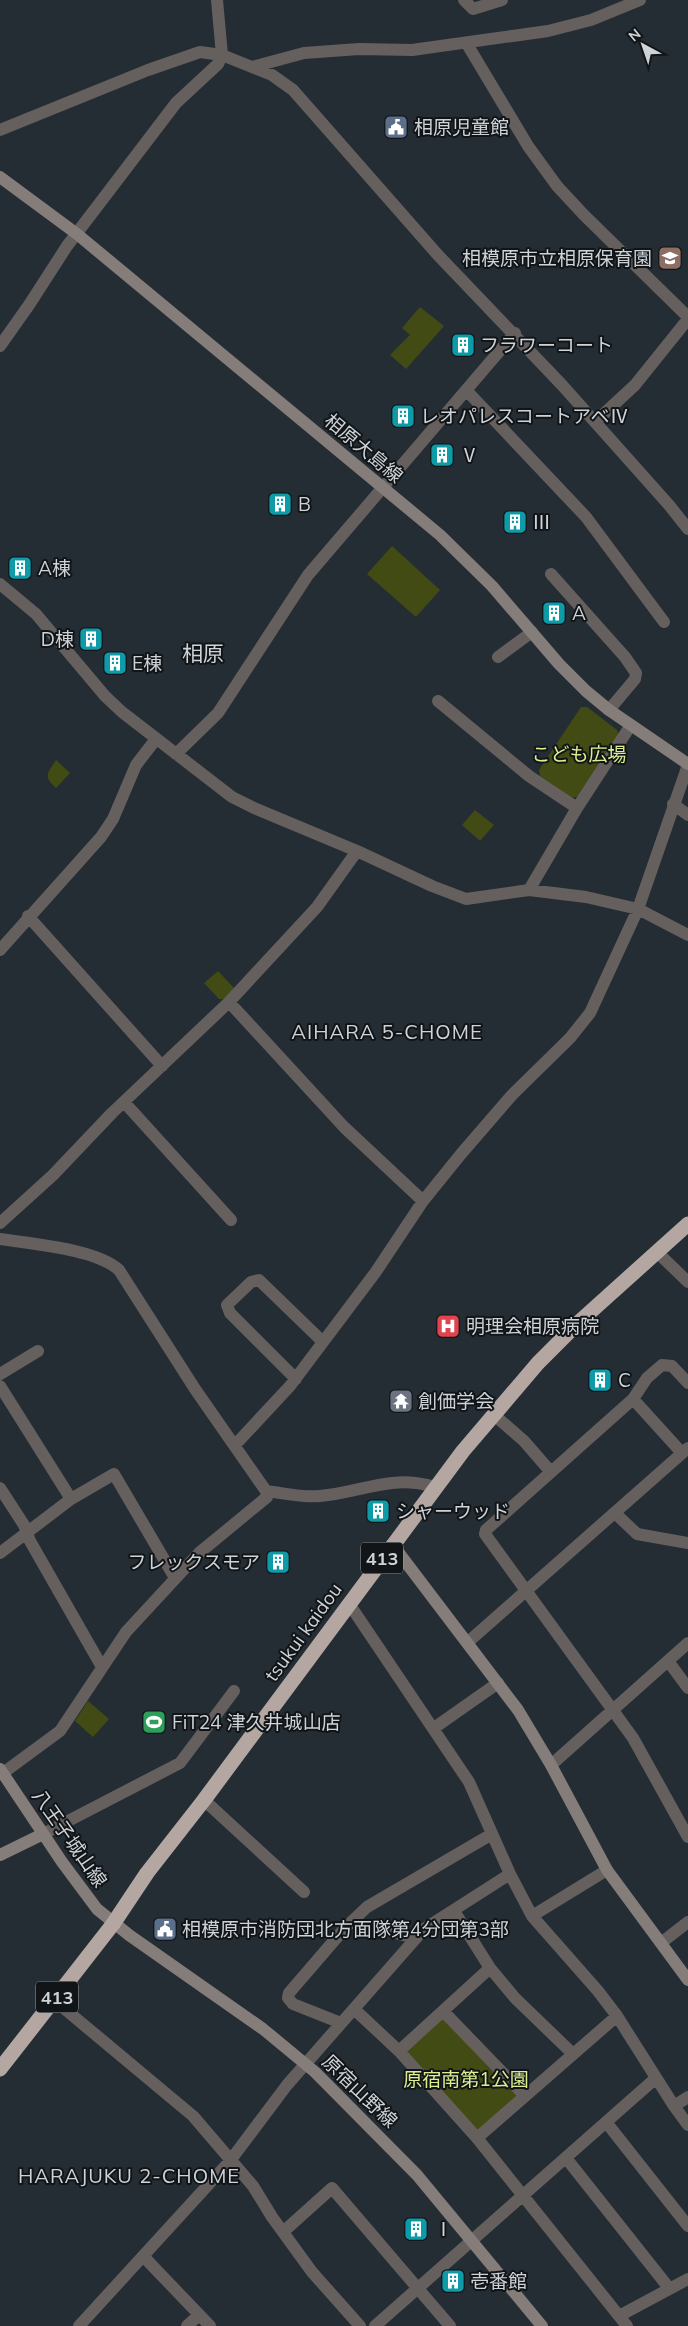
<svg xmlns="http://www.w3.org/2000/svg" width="688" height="2326" font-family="Mulish,'Noto Sans JP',sans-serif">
	<rect width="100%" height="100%" fill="#252d34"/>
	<path fill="#424b14" d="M420,307L444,326L406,369L390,355L410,335L402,328Z
		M392,546L440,590L416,617L367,574Z
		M581,707H587L617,730L619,737L579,796L572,798L540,776L539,770Z
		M56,760L70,773L56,788C43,775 47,775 56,760Z
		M475,810L494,825L480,841L462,825Z
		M218,971L235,989L225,999H219L204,983Z
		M88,1701L109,1719L93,1737L75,1721Z
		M443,2011L525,2096L477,2138L399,2051Z"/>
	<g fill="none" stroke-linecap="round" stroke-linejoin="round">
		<path stroke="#65605e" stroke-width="12" d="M464,0L473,9L502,0
			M467,44L528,146L557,186L584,215L688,317
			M252,67L304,53L359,49L412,50L548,31L591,20L640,0
			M0,130L148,70L200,52L222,55L272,75L293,90L437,254L562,385L669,505L688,529
			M0,346L29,305L67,246L176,103L218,64L222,55L217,0
			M466,390L586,517L664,622
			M595,422L635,385L688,319
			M551,574L625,657L636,673L635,679L609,710
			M0,584L36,614L105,696L122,712L232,797L254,808L357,851L432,886L466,899L529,890L586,897L638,909L688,935
			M498,657L532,632
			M438,701L529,776L577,808
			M176,754L218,713L308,575L515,333
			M673,804L688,815
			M529,890L577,808L631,725
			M28,916L162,1066
			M0,950L101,837L113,819L136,765L156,739
			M229,1002L344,1127L423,1201
			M124,1102L231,1220
			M0,1223L53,1175L112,1113L229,1002L317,907L357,851
			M0,1239C32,1244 96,1249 119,1270L195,1389L266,1491L267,1497L199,1553L126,1632L60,1731L3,1773
			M657,1252L688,1282
			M0,1374L38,1351
			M296,1379L230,1313L227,1305L251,1282L259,1280L323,1342
			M0,1386L71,1499
			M633,1399L647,1378L662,1365L672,1366L688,1383
			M493,1414L524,1441L550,1471
			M235,1445L290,1386L375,1273L423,1201L461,1154L512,1095L570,1038L590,1013L638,909L688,765
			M682,1453L633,1399L486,1530L485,1534L633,1738L688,1837
			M0,1488L24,1525L30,1541L102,1667
			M266,1491C284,1493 303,1498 320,1496C364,1492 389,1474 435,1487
			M615,1513L637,1534L688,1543
			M0,1553L71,1499L114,1474L175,1578
			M347,1605L354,1611L469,1782L510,1874L532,1916L598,1991L617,2016L674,2106L688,2125
			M468,1642L688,1448
			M668,1661L688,1688
			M434,1728L498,1683
			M551,1765L688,1643
			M204,1800L304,1892
			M43,1834L180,1763L234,1691
			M454,1911L490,1968L515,1998L573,2054
			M532,1916L607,1870
			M352,1922L415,1938
			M661,1943L688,1922
			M54,2000L193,2116L253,2186L272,2217L312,2272L360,2326
			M354,2009L399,2051L477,2138L627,2326
			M443,2011L525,2096
			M341,2023L293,2004L288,1998L289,1993L345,1928L367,1907L492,1834
			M399,2051L490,1968
			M674,2106L688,2097
			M606,2122L688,2226
			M477,2138L617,2016
			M566,2158L669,2288
			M283,2232L332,2188L450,2326
			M143,2256L210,2326
			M619,2316L688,2279
			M79,2326L230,2161L287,2085L424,1929L510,1874
			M187,2326L199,2315
			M375,2326L656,2078"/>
		<path stroke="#857d79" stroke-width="12" d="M0,177L77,234L440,535L492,586L559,664L586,691L609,710L688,764
			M392,1544L518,1710L551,1765L607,1870L688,1980
			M0,1769L62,1862L97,1909L129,1935L263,2029L315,2072L417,2175L542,2326
			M0,1855L43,1834"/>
		<path stroke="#b4a7a1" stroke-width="15" d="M0,2069L113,1924L147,1873L204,1800L463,1451L538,1363L578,1323L688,1224"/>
	</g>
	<defs>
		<g id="civic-square" transform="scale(1.25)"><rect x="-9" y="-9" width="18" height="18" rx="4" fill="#5c6f8a" stroke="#111518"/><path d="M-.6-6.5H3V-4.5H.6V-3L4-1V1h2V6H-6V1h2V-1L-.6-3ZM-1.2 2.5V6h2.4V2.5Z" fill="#fff"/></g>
		<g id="school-square" transform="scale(1.25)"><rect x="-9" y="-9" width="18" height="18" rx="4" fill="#8d6e63" stroke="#111518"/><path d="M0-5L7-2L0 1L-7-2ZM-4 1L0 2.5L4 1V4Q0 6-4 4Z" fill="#fff"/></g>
		<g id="building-square" transform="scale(1.25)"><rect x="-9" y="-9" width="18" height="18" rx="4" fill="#0f9aa8" stroke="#111518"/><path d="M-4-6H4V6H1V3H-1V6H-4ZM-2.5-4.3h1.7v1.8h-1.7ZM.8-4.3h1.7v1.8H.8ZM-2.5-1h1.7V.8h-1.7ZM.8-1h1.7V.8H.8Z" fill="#fff"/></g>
		<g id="hospital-square" transform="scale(1.25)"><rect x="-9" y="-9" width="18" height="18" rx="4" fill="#e0444e" stroke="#111518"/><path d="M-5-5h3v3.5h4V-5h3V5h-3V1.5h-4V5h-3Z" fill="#fff"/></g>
		<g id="temple-square" transform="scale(1.25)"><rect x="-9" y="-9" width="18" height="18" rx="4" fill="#6b7280" stroke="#111518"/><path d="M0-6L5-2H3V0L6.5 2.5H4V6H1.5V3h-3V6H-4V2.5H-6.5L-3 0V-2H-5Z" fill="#fff"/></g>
		<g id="stadium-square" transform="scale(1.25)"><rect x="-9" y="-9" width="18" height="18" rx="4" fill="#2e9e5b" stroke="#111518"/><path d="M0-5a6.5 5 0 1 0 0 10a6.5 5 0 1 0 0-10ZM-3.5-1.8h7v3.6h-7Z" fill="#fff"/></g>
	</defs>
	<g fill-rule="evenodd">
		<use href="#civic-square" x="396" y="127"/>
		<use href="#school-square" x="670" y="258"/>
		<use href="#building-square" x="463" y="345"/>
		<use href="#building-square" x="403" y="416"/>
		<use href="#building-square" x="442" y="455"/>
		<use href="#building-square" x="280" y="504"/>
		<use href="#building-square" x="515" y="522"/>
		<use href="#building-square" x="20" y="568"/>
		<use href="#building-square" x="554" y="613"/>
		<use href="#building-square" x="91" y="639"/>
		<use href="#building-square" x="115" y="663"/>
		<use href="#hospital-square" x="448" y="1326"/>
		<use href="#building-square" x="600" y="1380"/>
		<use href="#temple-square" x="401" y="1401"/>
		<use href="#building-square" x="378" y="1511"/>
		<use href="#building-square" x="278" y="1562"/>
		<use href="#stadium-square" x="154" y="1722"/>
		<use href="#civic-square" x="165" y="1929"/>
		<use href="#building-square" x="416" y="2229"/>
		<use href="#building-square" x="453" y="2281"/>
	</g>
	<g text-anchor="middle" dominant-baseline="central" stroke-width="4" stroke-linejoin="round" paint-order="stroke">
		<g fill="#111518" stroke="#959a9e" stroke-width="1">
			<rect x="361" y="1542.5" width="42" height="31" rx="4"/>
			<rect x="36" y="1981.5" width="42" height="31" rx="4"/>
		</g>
		<g font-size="18" font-weight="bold" fill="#ced3d8">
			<text x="382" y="1558">413</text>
			<text x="57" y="1997">413</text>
		</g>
		<g font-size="19" fill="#ced3d8" stroke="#111518" text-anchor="start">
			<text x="414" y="127">相原児童館</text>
			<text x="652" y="258" text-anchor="end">相模原市立相原保育園</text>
			<text x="480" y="345">フラワーコート</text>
			<text x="420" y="416">レオパレスコートアベⅣ</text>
			<text x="460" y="455">Ⅴ</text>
			<text x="298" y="504">B</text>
			<text x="532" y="522">Ⅲ</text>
			<text x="38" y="568">A棟</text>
			<text x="572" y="613">A</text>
			<text x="74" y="639" text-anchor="end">D棟</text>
			<text x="132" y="663">E棟</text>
			<text x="466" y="1326">明理会相原病院</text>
			<text x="618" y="1380">C</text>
			<text x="418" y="1401">創価学会</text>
			<text x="396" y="1511">シャーウッド</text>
			<text x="260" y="1562" text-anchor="end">フレックスモア</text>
			<text x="172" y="1722">FiT24 津久井城山店</text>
			<text x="182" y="1929">相模原市消防団北方面隊第4分団第3部</text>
			<text x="434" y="2229">Ⅰ</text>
			<text x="470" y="2281">壱番館</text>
		</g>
		<g font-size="19" fill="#ced3d8" stroke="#111518">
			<text transform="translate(364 448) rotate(40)">相原大島線</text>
			<text transform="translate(303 1632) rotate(-54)">tsukui kaidou</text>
			<text transform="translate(70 1838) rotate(55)">八王子城山線</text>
			<text transform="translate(360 2091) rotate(44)">原宿山野線</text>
		</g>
		<g font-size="19" fill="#dcef90" stroke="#111518">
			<text x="579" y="754">こども広場</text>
			<text x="466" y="2079">原宿南第1公園</text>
		</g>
		<g font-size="20" letter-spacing="1" fill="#ced3d8" stroke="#111518">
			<text x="387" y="1031">AIHARA 5-CHOME</text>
			<text x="129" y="2175">HARAJUKU 2-CHOME</text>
		</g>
		<g font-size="21" fill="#ced3d8" stroke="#111518">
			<text x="203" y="653">相原</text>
		</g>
	</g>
	<g transform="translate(643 45) rotate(320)" stroke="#111518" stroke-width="4" paint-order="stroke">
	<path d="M0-4L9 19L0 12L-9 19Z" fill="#ced3d8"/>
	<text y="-8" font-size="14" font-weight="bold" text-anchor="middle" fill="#ced3d8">N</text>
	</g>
</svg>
